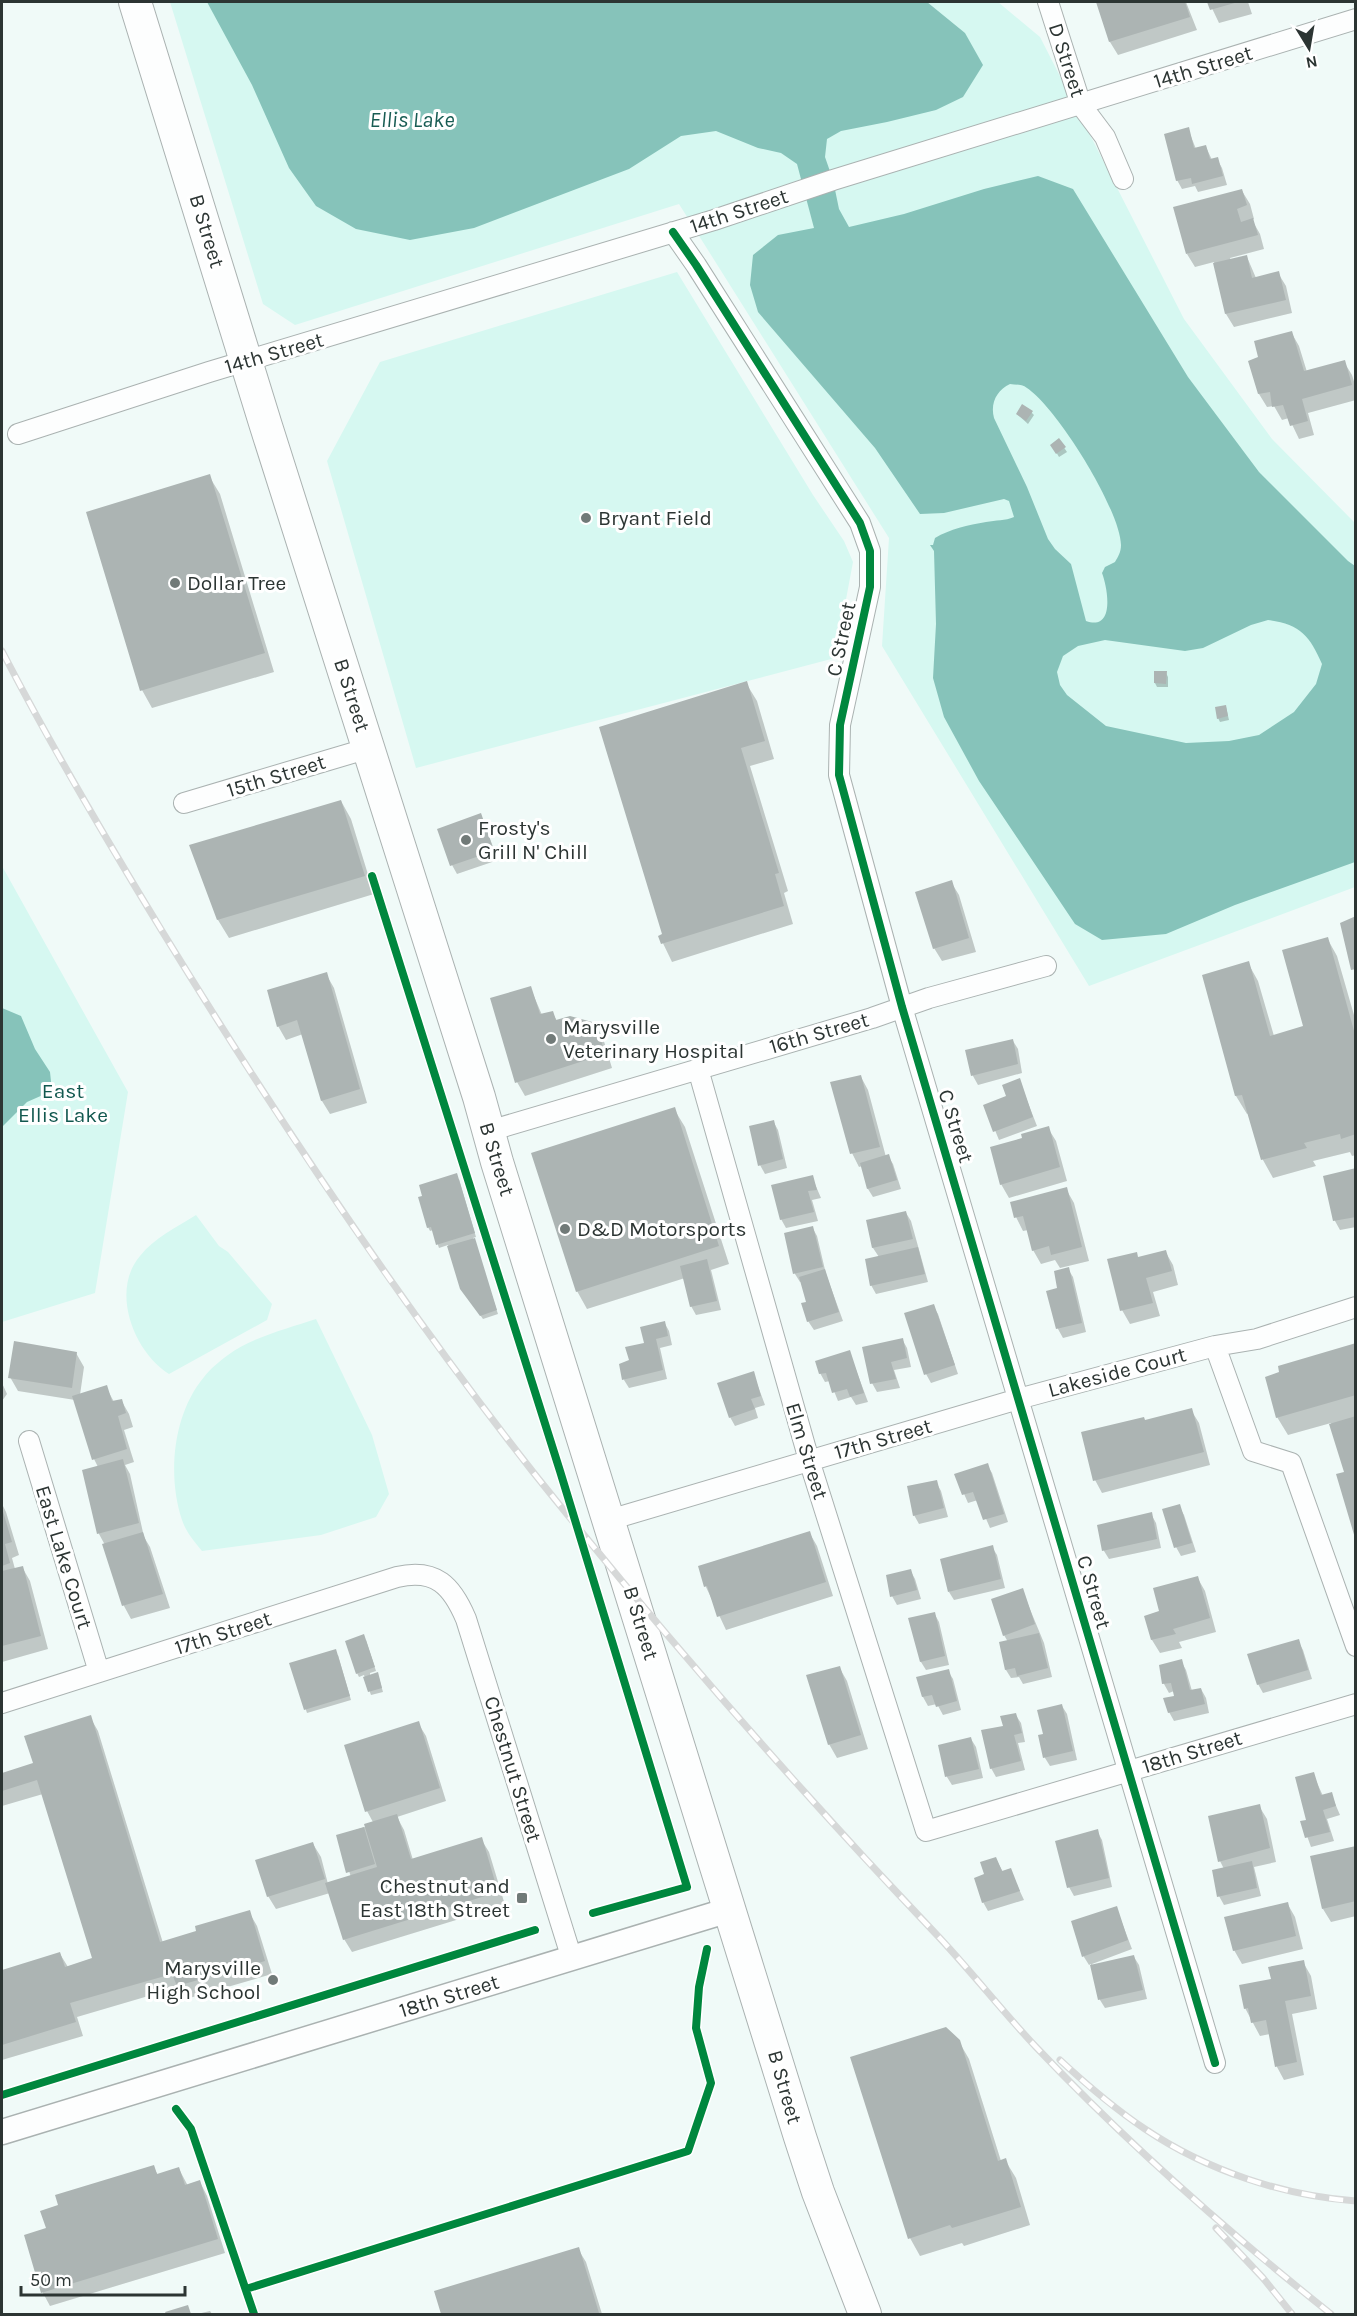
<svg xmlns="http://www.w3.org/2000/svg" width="1357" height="2316" font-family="Karla,sans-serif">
	<rect width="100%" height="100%" fill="#f0faf8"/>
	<path fill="#d6f8f1" d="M170,2H998L1040,37L1184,319L1272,439L1355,523V887L1089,986L882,646L889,538L679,204L295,325L263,304Z
		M677,272L813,495L844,541L853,562L835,658L416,768L327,461L380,362Z
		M2,866L128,1092L95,1293L2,1322Z
		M196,1215L219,1246L228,1252L272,1304L267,1320L169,1374C134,1352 110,1291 140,1256C154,1238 177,1227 196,1215Z
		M316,1319L372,1435L389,1494L376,1517L321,1535L202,1551C194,1541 186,1532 182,1520C167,1475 173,1414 204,1377C210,1369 220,1361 228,1355C250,1338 289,1328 316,1319Z"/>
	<path fill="#86c3ba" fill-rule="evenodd" d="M207,2H927L965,33L983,65L963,97L936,110L887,122L841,131L827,139L825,157L833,180L839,209L849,227L904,214L984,189L1038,176L1073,189L1188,377L1259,472L1348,561L1355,566V862L1235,905L1166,934L1102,940L1075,924L979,781L944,717L933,678L936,624L934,551L930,545H933L935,538C950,529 968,525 986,522C996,520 1005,521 1014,517L1009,501L1004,499L944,513L920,514L875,448L758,312L750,285L753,255L778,235L814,228L797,164L781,153L758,148L716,131L681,136L629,169L474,228L410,240L356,229L316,206L289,168L252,85ZM1010,384C1016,385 1022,384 1027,388C1057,408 1120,509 1121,545C1121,552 1118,557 1115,562L1105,567L1102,573C1108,589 1115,631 1086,621L1071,564L1055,549L1048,539L1027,487L994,418C990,403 997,390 1010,384ZM1268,620C1300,624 1310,636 1322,664L1316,684L1294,712L1259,735L1229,741L1186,743L1106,726L1067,695L1060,685L1057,672L1063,656L1078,646L1105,640L1185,651L1203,648L1251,625Z
		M2,1008L21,1016L35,1049L50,1072L52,1091L27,1102L2,1127Z"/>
	<path fill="#0003" d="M1097,2H1186L1197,30L1118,55L1110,42Z
		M1209,2H1248L1252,14L1219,23Z
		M1188,129L1196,149L1206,147L1212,160L1217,159L1222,168L1227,185L1198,192L1195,186L1182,189L1177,180Z
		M1242,191L1250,204L1254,219L1252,220L1260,234L1264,249L1230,258L1231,261L1247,257L1256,278L1278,273L1286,286L1292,313L1234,327L1226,314L1214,262L1195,267L1187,254Z
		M1291,332L1299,346L1307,372L1344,362L1352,375L1356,388V400L1308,413L1314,435L1299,439L1289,418L1282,420L1274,406L1267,407L1259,394L1260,358Z
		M1031,412L1034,415L1028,424L1017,414Z
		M1059,440L1067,452L1059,457L1052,445Z
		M209,476L220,494L274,672L152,708L142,690Z
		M1166,673L1168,677V687H1157L1155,683Z
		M746,683L757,701L774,759L750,766L788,891L784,893L793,924L672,962L660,937L664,935Z
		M1226,707L1229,720L1220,722L1218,718Z
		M341,801L351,819L374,894L229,938L218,920L191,846Z
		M481,815L498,860L457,874L452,865Z
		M951,882L959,895L976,952L942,961L934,948Z
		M1327,938L1337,956L1356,1022V1155L1352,1156L1350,1152L1313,1161L1316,1166L1273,1178L1263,1160L1249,1113L1247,1114L1236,1096L1248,963L1258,981L1274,1036L1305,1027Z
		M326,974L334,988L367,1103L330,1114L322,1101L303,1034L286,1040L278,1026Z
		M530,987L542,1015L552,1012L557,1021L595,1024L603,1038L612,1068L525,1096L517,1082Z
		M1013,1041L1018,1049L1022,1073L978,1085L973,1076L966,1051Z
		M861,1077L868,1090L886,1157L888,1156L893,1164L901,1189L873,1197L868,1189L862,1166L859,1167L852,1153Z
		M1019,1080L1037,1126L999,1140L985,1106L1008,1097Z
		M674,1109L685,1127L729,1264L711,1270L721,1310L696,1315L691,1306L685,1278L587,1309L577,1291Z
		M773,1121L778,1130L787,1168L765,1174L760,1165Z
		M1048,1128L1056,1141L1067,1181L1009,1198L1001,1184L1024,1139Z
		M1356,1170V1227L1340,1230L1335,1221L1325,1177Z
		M812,1177L821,1198L812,1200L818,1221L786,1228L781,1219Z
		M459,1179L476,1237L473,1238L498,1314L483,1319L461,1288L448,1245L439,1248L433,1230L430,1231L428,1227Z
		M1066,1189L1074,1203L1089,1261L1060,1268L1055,1260L1041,1264L1033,1250L1028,1230L1023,1231L1016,1217Z
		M906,1213L911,1221L928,1282L876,1294L871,1285L879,1257L873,1248L868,1221Z
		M812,1227L817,1236L826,1274L843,1321L814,1330L808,1321V1303L802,1282H800L795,1274L786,1234Z
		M1165,1251L1173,1265L1178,1285L1153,1292L1160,1316L1130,1324L1122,1310L1138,1258Z
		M1068,1269L1073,1277L1086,1332L1063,1338L1058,1329L1047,1292L1059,1289Z
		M933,1306L938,1314L958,1374L931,1383L926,1374Z
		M664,1322L669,1331L672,1345L660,1348L667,1379L629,1388L624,1380L631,1361Z
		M902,1339L907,1348L911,1367L894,1370L900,1388L877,1392L872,1383Z
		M1356,1345V1534L1345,1473L1331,1423L1288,1435L1277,1417Z
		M849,1351L868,1402L856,1405L851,1397L838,1401L830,1381L825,1382L820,1373Z
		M76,1353L84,1367L80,1395L106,1387L114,1402L121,1400L129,1414L133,1427L124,1430L134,1462L125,1465L130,1474L144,1537L150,1547L170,1608L131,1619L124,1606L105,1545L99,1534L84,1471L98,1467L94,1459L75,1400L18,1391L10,1377Z
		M753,1373L765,1405L755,1408L758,1418L735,1426L730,1417Z
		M2,1383L7,1394L2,1401Z
		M1191,1410L1199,1423L1210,1465L1102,1493L1095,1480Z
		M987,1465L992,1473L1008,1522L990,1528L978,1500L968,1503L956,1475Z
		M936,1482L941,1491L948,1517L919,1524L914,1515Z
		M2,1504L6,1512L19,1555L12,1558L15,1569L22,1567L30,1581L48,1649L2,1662Z
		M1179,1506L1184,1515L1196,1552L1181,1556L1176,1547Z
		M1151,1514L1156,1523L1161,1548L1109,1559L1104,1551L1099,1526Z
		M809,1532L817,1546L833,1596L726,1630L706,1587L699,1567Z
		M992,1547L997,1555L1005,1588L954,1600L949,1592Z
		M910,1570L915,1579L921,1599L897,1605L892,1596Z
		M1197,1577L1205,1591L1216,1632L1179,1642L1182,1648L1160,1653L1152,1640L1146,1617L1160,1612Z
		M1022,1590L1044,1643L1052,1677L1023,1684L1019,1677L1011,1678L1006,1670L1008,1642L1004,1635Z
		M934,1613L939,1622L949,1665L926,1670L921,1662L910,1619Z
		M366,1640L376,1671L370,1673V1676L379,1678L383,1692L371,1695L364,1675L359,1677L357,1673Z
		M1298,1641L1303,1650L1312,1679L1263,1693L1258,1684Z
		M338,1655L351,1700L307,1713L291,1664Z
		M1181,1661L1186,1670L1192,1691L1201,1689L1206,1698L1209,1713L1174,1721L1169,1712L1175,1697L1174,1691L1169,1693L1164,1684L1160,1666Z
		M839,1667L847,1681L868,1749L837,1758L829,1744Z
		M948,1671L953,1679L961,1710L943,1715L937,1704L928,1706L923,1697L918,1678Z
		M1062,1706L1067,1714L1077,1760L1050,1766L1045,1758L1039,1736L1045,1735Z
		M1015,1714L1021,1723L1025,1742L1018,1743L1025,1770L996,1777L991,1768L1005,1727Z
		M90,1717L98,1731L163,1943L198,1932L249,1912L257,1926L272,1974L186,1999L179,1987L77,2017L83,2036L2,2060V1988L4,1987L2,1972L60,1954L68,1967L94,1959L43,1794L2,1806V1774L35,1764Z
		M418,1723L426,1736L446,1801L397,1817L404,1830L413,1860L481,1839L489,1852L505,1905L352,1952L344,1939L330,1893L276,1909L268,1896L313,1844L321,1857L328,1884L351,1877L337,1836L374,1824L367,1811Z
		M971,1739L976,1747L983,1778L952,1785L947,1777L939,1746Z
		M1313,1774L1323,1796L1331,1794L1340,1815L1327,1819L1334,1841L1311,1847L1302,1822L1308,1821Z
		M1259,1806L1267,1819L1276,1862L1254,1867L1261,1896L1224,1905L1219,1896L1224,1869L1220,1861Z
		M1097,1831L1102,1840L1112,1887L1074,1896L1069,1887Z
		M1356,1848V1916L1331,1922L1323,1909Z
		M996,1859L1003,1872L1010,1870L1024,1900L988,1911L983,1902L986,1875Z
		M1287,1903L1295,1917L1303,1949L1242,1964L1234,1950Z
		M1116,1907L1132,1949L1092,1964L1093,1966L1134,1957L1139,1965L1147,1999L1105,2008L1100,2000L1091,1964L1089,1965L1084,1957L1072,1922Z
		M1303,1962L1311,1976L1317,2009L1292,2014L1304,2075L1284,2080L1277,2067L1270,2034L1260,2036L1245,2008L1272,1980Z
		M958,2040L969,2059L1001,2161L1005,2160L1016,2178L1030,2225L964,2246L962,2243L920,2256L910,2238Z
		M153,2167L158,2175L179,2169L188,2186L200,2182L207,2196L225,2253L50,2306L43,2293L25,2236L47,2229Z
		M578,2249L586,2262L602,2314H443L436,2292Z
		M210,2311L212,2314H197Z"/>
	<path fill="#acb4b3" d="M1096,2H1185L1190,17L1109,42Z
		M1207,2H1238L1210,10Z
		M1189,127L1194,148L1206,145L1210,159L1218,157L1223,176L1192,184L1191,178L1176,181L1164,134Z
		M1242,189L1247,205L1237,209L1241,222L1253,218L1258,235L1186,254L1173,207Z
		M1247,255L1252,278L1279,271L1286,300L1225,314L1213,263Z
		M1292,331L1304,371L1345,360L1352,385L1302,399L1308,421L1290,426L1283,405L1272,407L1270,392L1258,394L1248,361L1258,357L1254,341Z
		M1022,404L1033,411L1026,421L1016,414Z
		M1059,438L1066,447L1056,454L1050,445Z
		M210,474L265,653L140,691L86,512Z
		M1154,671H1167L1166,684L1154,683Z
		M747,681L765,741L741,748L779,873L775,874L784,906L661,944L658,936L662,934L599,727Z
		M1226,705L1228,716L1217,719L1215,707Z
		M341,800L365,876L217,920L189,845Z
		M481,813L494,851L450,866L437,829Z
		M952,880L969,938L933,949L915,892Z
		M1356,916V969L1351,970L1340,923Z
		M1328,937L1356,1038V1134L1341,1139L1340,1134L1304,1143L1307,1148L1261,1160L1242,1095L1235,1096L1202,975L1249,961L1270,1036L1303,1026L1282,950Z
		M327,972L360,1089L321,1101L297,1020L277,1027L267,990Z
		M531,986L540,1014L553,1011L556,1020L570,1016L596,1023L605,1054L515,1083L490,998Z
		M1013,1039L1018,1064L971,1076L965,1050Z
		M861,1075L880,1147L850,1154L830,1082Z
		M1020,1078L1033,1117L993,1132L983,1105L1006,1096L1002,1085Z
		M675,1107L719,1246L576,1292L531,1153Z
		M774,1120L783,1159L758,1166L749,1126Z
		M1049,1126L1060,1167L1000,1185L990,1147L1022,1138L1021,1134Z
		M889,1154L897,1180L867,1189L860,1163Z
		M1356,1168V1217L1333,1221L1323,1176Z
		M457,1173L475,1233L436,1245L431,1227L427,1228L418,1197L422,1196L419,1185Z
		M813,1175L817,1190L808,1191L814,1212L780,1220L771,1185Z
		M1067,1187L1082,1247L1051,1255L1049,1246L1032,1251L1023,1216L1014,1218L1010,1202Z
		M906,1211L913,1239L872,1248L866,1220Z
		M813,1226L823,1267L793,1274L784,1233Z
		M475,1238L497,1310L480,1316L460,1289L447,1246Z
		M918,1247L925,1274L870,1286L865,1259Z
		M1166,1250L1172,1271L1146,1278L1153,1303L1120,1311L1107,1259L1137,1252L1138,1257Z
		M707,1259L717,1301L690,1307L680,1266Z
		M1069,1267L1082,1323L1056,1329L1046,1291L1057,1288L1054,1271Z
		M825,1269L839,1312L807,1322L801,1303L806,1302L799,1277Z
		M934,1304L955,1365L924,1375L904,1313Z
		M665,1321L668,1336L656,1339L663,1370L622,1380L619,1364L629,1360L625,1347L644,1343L640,1327Z
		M903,1338L907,1358L891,1362L896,1379L870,1384L862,1347Z
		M14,1341L77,1352L72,1388L8,1378Z
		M1356,1343V1395L1276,1418L1265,1377L1279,1372L1278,1366Z
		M850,1350L864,1393L850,1397L847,1389L832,1393L826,1373L819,1374L815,1361Z
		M754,1371L761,1396L751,1399L755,1409L729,1418L717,1383Z
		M107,1385L112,1401L122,1399L126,1413L118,1416L127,1449L92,1460L72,1396Z
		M1192,1408L1204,1452L1093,1481L1081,1432L1144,1417L1145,1420Z
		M1356,1416V1538H1355L1336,1474L1344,1472L1329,1424Z
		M123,1459L139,1523L97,1534L82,1470Z
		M988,1463L1004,1514L983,1520L973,1492L962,1495L954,1474Z
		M937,1480L944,1508L913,1516L907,1486Z
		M1180,1504L1192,1543L1174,1548L1162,1509Z
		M2,1508L12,1542L5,1544L10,1563L2,1566Z
		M1152,1512L1157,1539L1102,1551L1097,1525Z
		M810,1531L826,1582L717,1617L707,1586L704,1587L698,1566Z
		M143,1532L163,1594L122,1606L102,1544Z
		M993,1545L1001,1579L948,1592L940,1559Z
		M23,1566L41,1636L2,1646V1571Z
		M911,1569L917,1590L890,1597L886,1575Z
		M1198,1576L1210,1618L1173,1629L1176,1634L1151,1640L1144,1616L1159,1611L1153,1588Z
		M1023,1588L1035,1624L1003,1636L991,1599Z
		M935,1612L945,1656L920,1662L908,1618Z
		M1039,1633L1048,1668L1017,1676L1015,1668L1005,1670L999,1642Z
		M364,1634L375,1667L356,1674L345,1641Z
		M1299,1639L1308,1670L1257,1685L1247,1654Z
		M336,1649L350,1696L304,1710L289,1663Z
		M1182,1659L1190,1690L1201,1688L1205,1704L1168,1713L1163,1698L1174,1696L1171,1683L1162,1684L1159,1665Z
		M840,1666L861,1735L828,1745L806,1675Z
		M949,1669L957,1701L936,1707L932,1695L922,1697L916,1677Z
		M378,1672L382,1688L368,1692L363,1677Z
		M1062,1704L1073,1751L1043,1758L1038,1735L1043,1734L1037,1710Z
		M1016,1713L1022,1733L1014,1735L1021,1761L990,1769L981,1730L1003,1726L1000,1716Z
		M91,1715L160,1942L196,1931L195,1926L250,1910L265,1961L177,1986L172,1974L70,2003L76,2022L2,2045V1970L60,1952L65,1967L92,1958L37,1780L2,1791V1773L33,1763L24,1736Z
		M419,1721L440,1788L365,1812L344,1745Z
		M971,1737L979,1769L945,1777L938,1745Z
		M1314,1772L1321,1795L1332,1792L1336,1806L1323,1810L1330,1832L1305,1838L1300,1821L1306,1820L1295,1777Z
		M1260,1804L1270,1848L1218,1862L1208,1816Z
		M397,1814L411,1859L482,1837L498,1892L343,1940L325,1883L377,1867L364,1824Z
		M364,1827L375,1864L346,1873L336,1835Z
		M1098,1829L1109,1878L1067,1888L1055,1841Z
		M313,1842L325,1879L267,1897L255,1860Z
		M1356,1846V1901L1322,1909L1310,1856Z
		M996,1857L1002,1871L1011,1868L1020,1891L982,1903L974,1878L984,1874L980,1862Z
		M1252,1861L1257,1888L1217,1897L1212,1870Z
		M1288,1902L1296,1936L1233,1951L1224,1917Z
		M1117,1906L1128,1940L1082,1957L1071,1921Z
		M1134,1955L1143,1990L1098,2000L1090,1965Z
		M1304,1960L1311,1996L1285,2001L1297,2062L1275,2067L1266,2020L1251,2023L1248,2008L1244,2009L1239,1985L1271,1979L1268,1967Z
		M946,2027L960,2040L998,2161L1006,2158L1021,2207L952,2228L950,2225L908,2239L850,2057Z
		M154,2165L157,2174L179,2167L185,2185L200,2180L218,2239L41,2293L24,2235L46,2228L40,2211L58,2205L55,2195Z
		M579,2247L599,2313L441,2314L434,2291Z
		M188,2305L191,2314H166L165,2312Z"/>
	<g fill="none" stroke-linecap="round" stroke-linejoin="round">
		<g stroke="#aab2b1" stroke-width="22">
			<path id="minor" d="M1048,2L1081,105L1105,137L1123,179
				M673,232L696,265L860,523L870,551V587L840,725L839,775L902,1007L1215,2063
				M18,434L209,372L714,220L833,180L1356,19
				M184,803L369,748
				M698,1069L809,1460L926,1831L1356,1704
				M489,1131L872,1018L929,998L1046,966
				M1215,1346L1253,1451L1291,1463L1356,1646
				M29,1441L99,1672
				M609,1520L1018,1399L1215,1346L1257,1339L1356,1307
				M2,1703L397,1577C436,1568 452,1586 466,1619L572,1959"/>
		</g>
		<g stroke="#aab2b1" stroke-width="27">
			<path id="tertiary" d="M2,2132L729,1910"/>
		</g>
		<g stroke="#aab2b1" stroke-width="34">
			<path id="trunk" d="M135,2L266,426L479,1097L497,1162L800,2137L818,2192L865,2314"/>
		</g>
		<use href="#minor" stroke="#fdfefe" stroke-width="20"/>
		<use href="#tertiary" stroke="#fdfefe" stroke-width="24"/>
		<use href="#trunk" stroke="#fdfefe" stroke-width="32"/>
		<g stroke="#d6d8d8" stroke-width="7">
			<path id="rail" d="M2,651C51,746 106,839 162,931C276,1117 398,1300 533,1472C661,1632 795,1786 936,1934C971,1971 1002,2011 1036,2047C1127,2143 1228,2232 1331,2314
				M1060,2060C1087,2085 1115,2109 1145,2129C1206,2170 1283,2196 1356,2201
				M1216,2228L1263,2278L1292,2314"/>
		</g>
		<use href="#rail" stroke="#fff" stroke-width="4.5" stroke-dasharray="14" stroke-linecap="butt"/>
		<g stroke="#fff" stroke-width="11">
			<path id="cycleway" d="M673,232L696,265L860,523L870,551V587L840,725L839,775L902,1007L1215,2063
				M372,876L560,1471L687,1887L593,1913
				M2,2095L535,1930
				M176,2109L191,2129L254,2314
				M246,2289L688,2151L711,2083L696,2028L699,1987L707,1949"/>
		</g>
		<use href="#cycleway" stroke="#00873e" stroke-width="8"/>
	</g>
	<g fill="#717a78" stroke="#fff" stroke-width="2">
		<circle cx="586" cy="518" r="6"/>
		<circle cx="175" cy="583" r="6"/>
		<circle cx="466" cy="840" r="6"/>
		<circle cx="551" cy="1039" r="6"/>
		<circle cx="565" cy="1229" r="6"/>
		<rect x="516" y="1892" width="12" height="12" rx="3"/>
		<circle cx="273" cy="1980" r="6"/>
	</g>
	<g text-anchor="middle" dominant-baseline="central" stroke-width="6" stroke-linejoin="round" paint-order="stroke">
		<g font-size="21" fill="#2c3533" stroke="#fff">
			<text transform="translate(1067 60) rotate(72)">D Street</text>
			<text transform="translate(1203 67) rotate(-17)">14th Street</text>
			<text transform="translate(739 211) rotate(-18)">14th Street</text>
			<text transform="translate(207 231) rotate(73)">B Street</text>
			<text transform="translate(274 353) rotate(-16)">14th Street</text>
			<text transform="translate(841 639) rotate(-78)">C Street</text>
			<text transform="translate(352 695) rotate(72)">B Street</text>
			<text transform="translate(276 776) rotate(-17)">15th Street</text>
			<text transform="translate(819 1033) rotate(-16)">16th Street</text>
			<text transform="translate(956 1126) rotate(73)">C Street</text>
			<text transform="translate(497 1159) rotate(73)">B Street</text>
			<text transform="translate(1117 1372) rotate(-15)">Lakeside Court</text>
			<text transform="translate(883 1439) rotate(-16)">17th Street</text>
			<text transform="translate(807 1451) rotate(73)">Elm Street</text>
			<text transform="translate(64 1557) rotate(73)">East Lake Court</text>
			<text transform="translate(1094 1592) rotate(74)">C Street</text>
			<text transform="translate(641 1623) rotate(73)">B Street</text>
			<text transform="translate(223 1633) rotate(-18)">17th Street</text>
			<text transform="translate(1192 1752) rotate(-17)">18th Street</text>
			<text transform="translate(513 1769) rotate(73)">Chestnut Street</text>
			<text transform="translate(449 1996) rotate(-17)">18th Street</text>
			<text transform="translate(785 2087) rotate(74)">B Street</text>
		</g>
		<g font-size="21" fill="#2c3533" stroke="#fff" text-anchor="start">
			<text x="598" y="518">Bryant Field</text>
			<text x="187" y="583">Dollar Tree</text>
			<text x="478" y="828">Frosty's<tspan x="478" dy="24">Grill N' Chill</tspan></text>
			<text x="563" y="1027">Marysville<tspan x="563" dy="24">Veterinary Hospital</tspan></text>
			<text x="577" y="1229">D&amp;D Motorsports</text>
			<text x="510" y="1886" text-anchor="end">Chestnut and<tspan x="510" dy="24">East 18th Street</tspan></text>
			<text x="261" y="1968" text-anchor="end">Marysville<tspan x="261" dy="24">High School</tspan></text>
		</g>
		<g font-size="21" fill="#12584f" stroke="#fff">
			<text x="63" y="1091">East<tspan x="63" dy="24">Ellis Lake</tspan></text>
		</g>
		<g font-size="22" font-style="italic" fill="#185c53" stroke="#fff">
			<text x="412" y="120">Ellis Lake</text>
		</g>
	</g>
	<rect width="1357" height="2316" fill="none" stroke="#2c3533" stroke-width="6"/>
	<g transform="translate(1309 48) rotate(169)" stroke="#ffffff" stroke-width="4.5" paint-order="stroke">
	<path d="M0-4.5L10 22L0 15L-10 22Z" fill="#2c3533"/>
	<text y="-9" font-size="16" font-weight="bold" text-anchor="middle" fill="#2c3533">N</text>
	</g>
	<path d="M21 2286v9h164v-9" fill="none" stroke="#2c3533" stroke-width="3"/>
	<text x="30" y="2286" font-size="18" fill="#2c3533" stroke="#ffffff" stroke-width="4.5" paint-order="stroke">50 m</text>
</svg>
